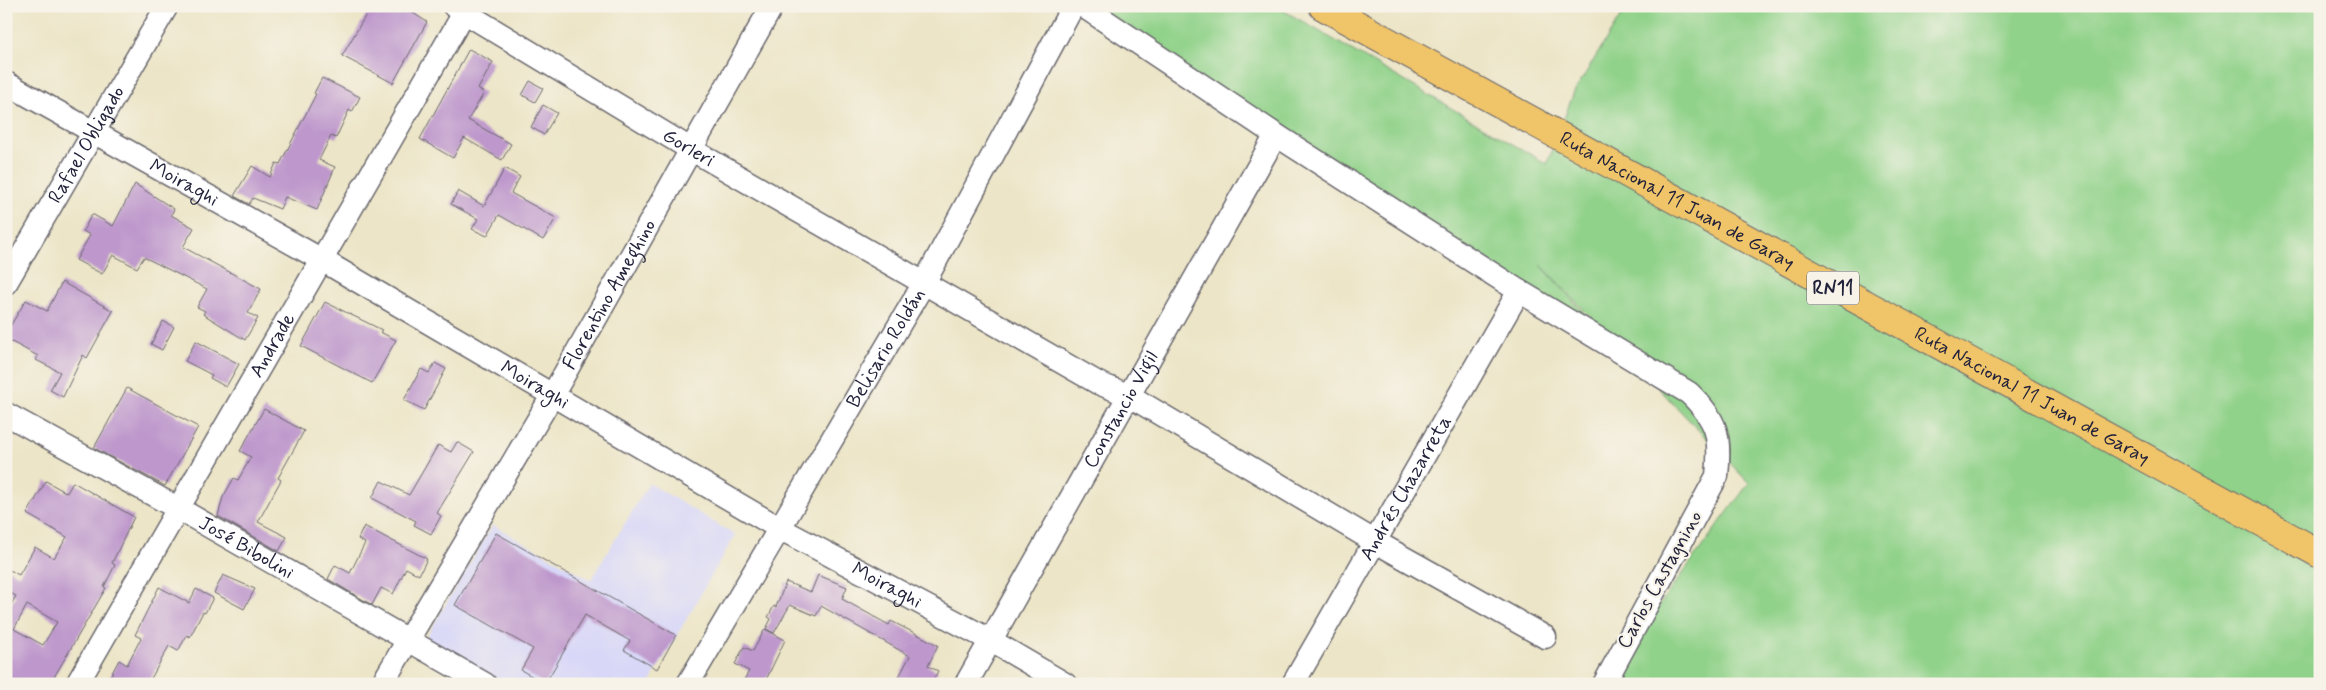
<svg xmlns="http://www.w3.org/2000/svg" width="2326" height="690" font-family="Mynerve,sans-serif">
	<rect width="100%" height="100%" fill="#f7f3e8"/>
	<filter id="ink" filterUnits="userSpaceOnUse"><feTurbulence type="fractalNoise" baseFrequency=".02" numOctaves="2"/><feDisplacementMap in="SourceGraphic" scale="10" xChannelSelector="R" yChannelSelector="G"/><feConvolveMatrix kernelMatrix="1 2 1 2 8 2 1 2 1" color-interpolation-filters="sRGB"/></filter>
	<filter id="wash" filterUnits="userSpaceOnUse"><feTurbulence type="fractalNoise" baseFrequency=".0096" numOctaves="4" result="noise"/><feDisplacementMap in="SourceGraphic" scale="20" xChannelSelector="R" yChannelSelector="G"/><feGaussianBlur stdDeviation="1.12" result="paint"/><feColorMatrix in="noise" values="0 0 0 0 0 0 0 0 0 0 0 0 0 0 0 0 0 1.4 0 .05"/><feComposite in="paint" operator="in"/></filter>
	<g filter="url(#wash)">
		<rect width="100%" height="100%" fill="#ece5c7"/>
		<path fill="#d8d7f8" d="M649,483L735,535L649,684H503L425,639L493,525L591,580Z"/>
		<path fill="#90d289" stroke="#597a62" d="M1083,6H1276L1547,164L1574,92L1627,6H2320V684H1610L1609,673L1749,483L1541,265L1618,351Z"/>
		<g id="blocks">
			<path fill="#be98cc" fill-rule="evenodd" d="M371,6H402L427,22L393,83L342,56Z
				M469,49L493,62L478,89L484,93L468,120L511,144L502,160L464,138L453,158L420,139Z
				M322,78L360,97L352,112L349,110L336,138L331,136L319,160L335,167L317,210L285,197L280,209L253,198L249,204L234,196L252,166L270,177L276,163L280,164L316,94L314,93Z
				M530,81L543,88L535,102L522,95Z
				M543,105L557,113L544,135L531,127Z
				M505,168L520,177L511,193L556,218L543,240L499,215L487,236L472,229L478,219L451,204L458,191L484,206Z
				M135,184L174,209L171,215L194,228L183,247L261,289L248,313L258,318L245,340L203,314L205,311L197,307L207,289L144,257L137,268L113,255L102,274L76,260L90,235L83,231L92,214L113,226Z
				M62,282L113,311L87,358L83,355L63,397L50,390L60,372L36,360L38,356L6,339V333L26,300L47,311Z
				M325,302L382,330L380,332L396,340L372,383L301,346Z
				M163,321L174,327L162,350L151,344Z
				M196,341L239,364L226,387L210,378L212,375L185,361Z
				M435,363L446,369L424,410L404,400L421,369L429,373Z
				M127,388L198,427L165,486L94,448Z
				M264,409L304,431L278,478L281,480L258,522L287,537L279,551L218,516L223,497L234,478L238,480L251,457L240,451Z
				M457,442L474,452L437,513L441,516L431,534L414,525L416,521L372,498L381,481L409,495L438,445L451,452Z
				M46,481L67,493L73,482L134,517L112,563L115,565L104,587L106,588L50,684H6V613L16,596L6,591V568L19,575L35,547L54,558L67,537L27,514ZM27,605L57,622L43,645L14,629Z
				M364,526L427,559L419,575L406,568L393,594L381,588L372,605L328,579L335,565L350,573L365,543L358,539Z
				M496,533L676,635L657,669L624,650L630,641L585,615L545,684L521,670L533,649L455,605Z
				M223,575L255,589L244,609L214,593Z
				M818,575L847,587L842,599L889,625L891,621L938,645L928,666L938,671L931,684H895L910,656L821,606L816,616L790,605L774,633L766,629L771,619L768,617L774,606L776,607L786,582L811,592Z
				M159,587L189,603L196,589L213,598L205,613L203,612L190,637L187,635L178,651L169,646L148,684H106L119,660L127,665L141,638L135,635Z
				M765,629L785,640L764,684H742L749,671L735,664L744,647L753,651Z"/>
		</g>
	</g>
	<g filter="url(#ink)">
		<use href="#blocks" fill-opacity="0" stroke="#69666c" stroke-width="1"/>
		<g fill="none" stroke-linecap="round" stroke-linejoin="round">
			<g stroke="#69666c" stroke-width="25">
				<g id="minor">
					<path id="s1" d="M454,6L692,150L1098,383L1128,395L1374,541L1545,637"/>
					<path d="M1083,6L1276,135L1519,291L1689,393C1718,421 1721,436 1717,476L1604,684"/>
					<path id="s2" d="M6,83L322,260L779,528L990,640L1065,684"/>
					<path id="s3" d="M6,283L167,6"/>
					<path id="s4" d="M6,414L179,509L485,684"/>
					<path id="s5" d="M77,684L468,6"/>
					<path id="s6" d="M382,684L552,396L772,6"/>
					<path id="s7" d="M688,684L924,283L1073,6"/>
					<path id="s8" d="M966,684L1276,135"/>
					<path id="s9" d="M1293,684L1519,291"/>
				</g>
			</g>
			<g stroke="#69666c" stroke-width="30">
				<g id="highway">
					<path id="s10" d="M1323,6L2320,554"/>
				</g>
			</g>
			<use href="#minor" stroke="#fff" stroke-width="22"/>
			<use href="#highway" stroke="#f0c469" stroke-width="28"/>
		</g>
	</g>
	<g text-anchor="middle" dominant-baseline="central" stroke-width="4.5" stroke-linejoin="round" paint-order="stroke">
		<rect fill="#f7f3e8" stroke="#62616f" stroke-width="1" x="1807" y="271.5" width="52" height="33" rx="4"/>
		<g font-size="19" font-weight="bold" fill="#22223b">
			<text x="1833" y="288">RN11</text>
		</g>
		<g font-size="20" fill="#22223b" stroke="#f7f3e8">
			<text stroke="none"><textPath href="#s3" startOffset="160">Rafael Obligado</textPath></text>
			<text stroke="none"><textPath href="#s1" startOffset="274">Gorleri</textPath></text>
			<text stroke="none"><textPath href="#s2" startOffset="204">Moiraghi</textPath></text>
			<text stroke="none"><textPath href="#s10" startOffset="404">Ruta Nacional 11 Juan de Garay</textPath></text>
			<text stroke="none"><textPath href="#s6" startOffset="451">Florentino Ameghino</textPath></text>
			<text stroke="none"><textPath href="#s5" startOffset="391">Andrade</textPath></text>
			<text stroke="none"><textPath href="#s7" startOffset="390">Belisario Roldán</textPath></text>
			<text stroke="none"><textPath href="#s2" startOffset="609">Moiraghi</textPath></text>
			<text stroke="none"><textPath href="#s10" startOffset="809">Ruta Nacional 11 Juan de Garay</textPath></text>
			<text stroke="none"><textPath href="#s8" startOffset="315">Constancio Vigil</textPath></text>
			<text stroke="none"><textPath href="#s9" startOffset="226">Andrés Chazarreta</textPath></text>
			<text stroke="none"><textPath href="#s4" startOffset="275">José Bibolini</textPath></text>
			<text transform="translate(1660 580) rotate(-61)">Carlos Castagnino</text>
			<text stroke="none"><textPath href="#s2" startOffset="1014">Moiraghi</textPath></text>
		</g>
	</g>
	<rect width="2326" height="690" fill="none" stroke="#f7f3e8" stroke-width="25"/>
</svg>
